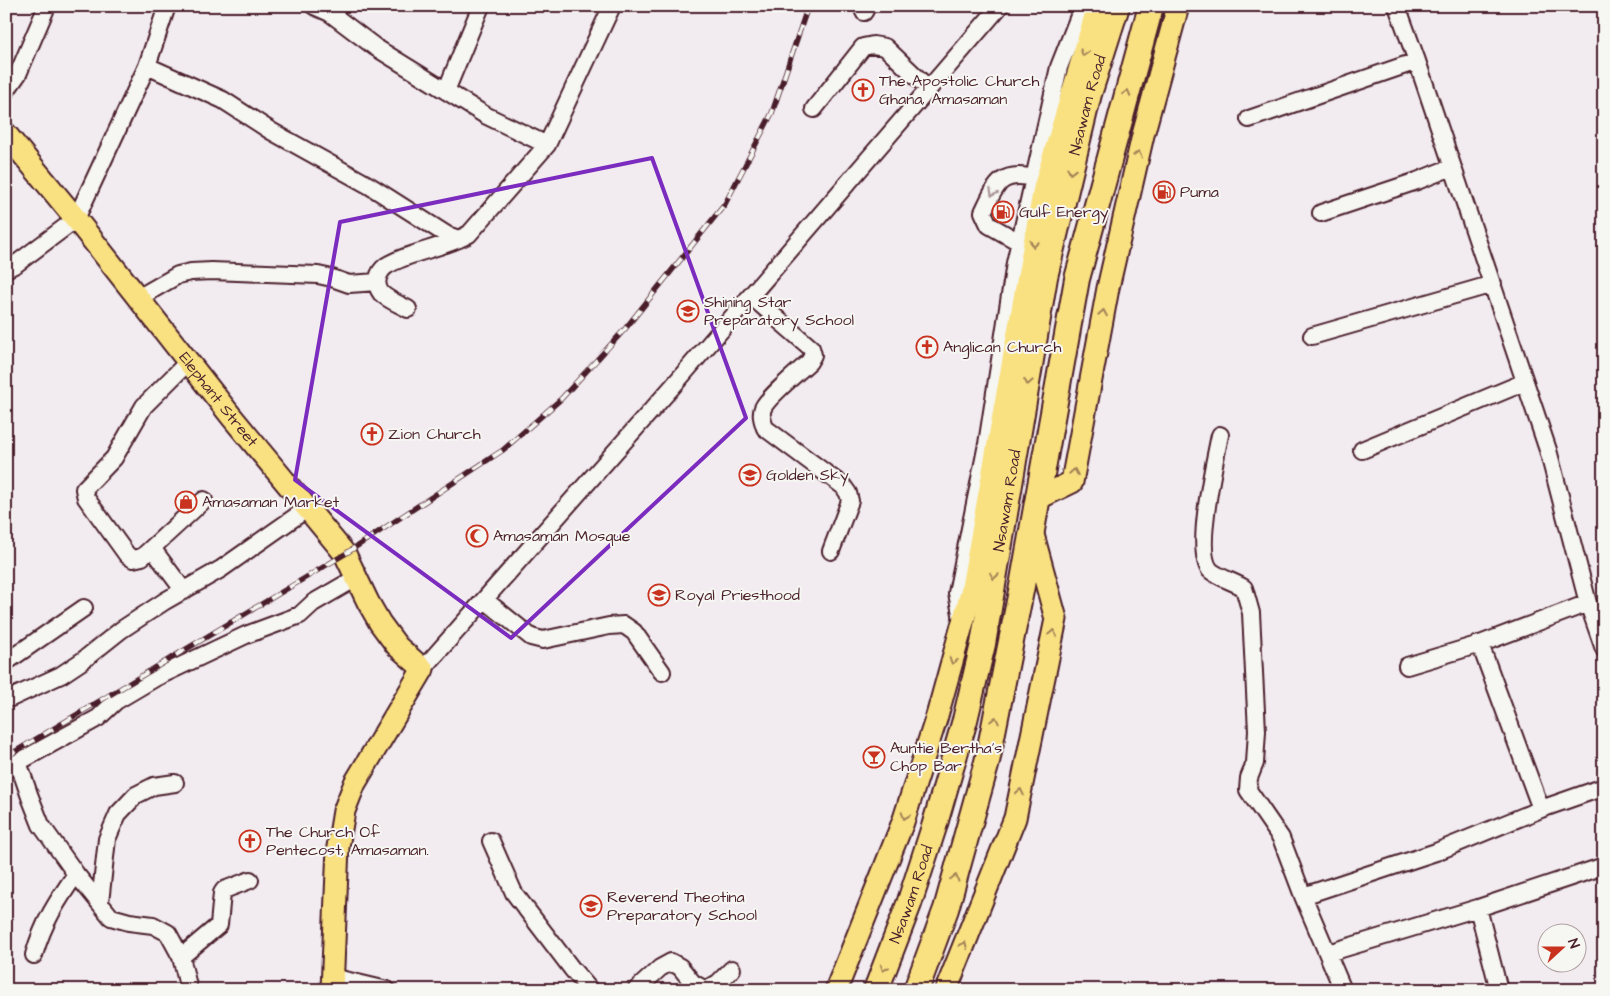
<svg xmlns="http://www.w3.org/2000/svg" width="1610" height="996" font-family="'Architects Daughter',sans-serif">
	<rect width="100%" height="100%" fill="#f2ecf1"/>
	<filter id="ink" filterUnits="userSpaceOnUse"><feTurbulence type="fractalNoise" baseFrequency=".02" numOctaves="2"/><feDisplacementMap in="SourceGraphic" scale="10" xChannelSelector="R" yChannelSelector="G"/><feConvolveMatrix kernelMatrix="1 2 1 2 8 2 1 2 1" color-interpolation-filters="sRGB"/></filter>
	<g filter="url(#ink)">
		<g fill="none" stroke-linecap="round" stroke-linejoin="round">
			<g stroke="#4a1f2b" stroke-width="20">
				<path id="minor" d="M314,6L330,13L375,47L485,115L547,145
					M1397,6L1417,61L1548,450L1588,603L1604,649
					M864,12L867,6
					M147,66L223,100L271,131L370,186L447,235L459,239
					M6,91L18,74L47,6
					M446,91L481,6
					M814,109L863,47L873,45L885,47L929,89
					M1249,119L1417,61
					M1321,213L1417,181L1452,167
					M1019,242L989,225L983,212C996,185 1000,170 1034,178
					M6,269L16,264L76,219L147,66L167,6
					M751,296L811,348L813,355L809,362C799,371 767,398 763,408C760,415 763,422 765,428L843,486L848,493L850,501L831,551
					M138,298L178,275L191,272L212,271L318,275L332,278L349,284L377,282
					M408,309C399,304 388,300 381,293C374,284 378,272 386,266C408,252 445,248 469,234L547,145L612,6
					M1312,336L1493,284
					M188,362L144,406L114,458L84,489L86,498L127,555L133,559L142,557L204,500
					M1220,435C1215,460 1194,551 1210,570C1217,577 1235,582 1244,588L1251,613L1257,731L1255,763L1249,778L1248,790L1281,838L1303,896L1343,990
					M1362,450L1525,382
					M152,548L184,591
					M485,600L531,637L543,640L609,626L624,625L634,632L662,672
					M962,619L957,593L987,444L1015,263L1059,67L1083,6
					M1480,644L1541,809
					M6,662L84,608
					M1407,666L1480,644L1588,603
					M423,669L673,386L1000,6
					M6,698H11L61,675L82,661L121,630L165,601L221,569L308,508
					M18,762L30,797L41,825L76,874L111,917L129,922L153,925L168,933L181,957L189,990
					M6,769L98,718L116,701L155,678L246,635L300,615L313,603L356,578
					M491,841L514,893L572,969L590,990
					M1303,896L1436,852L1541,809L1604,787
					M100,903L107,839L118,814L136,795L154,786L175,783
					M1478,908L1499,990
					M1328,953L1478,908L1604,866
					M34,955C43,923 57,901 76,874
					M181,957L219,925L222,893L224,890L250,880
					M332,977L387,990
					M636,990L660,968L671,962L680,967L693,983L706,990L718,983L732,969"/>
			</g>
			<g stroke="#4a1f2b" stroke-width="25">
				<g id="major">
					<path id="s1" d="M6,134L76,219L231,416L345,554L368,602L380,623L397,646L423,669L355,783L344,811L338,847L332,990"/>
					<path d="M1037,499L1072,482L1108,288L1143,135L1178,6"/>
					<path d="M836,990L903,822L937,716L971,593L1044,188L1098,6"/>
					<path d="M946,990L1015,818L1056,619L1032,531"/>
				</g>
			</g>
			<g stroke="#4a1f2b" stroke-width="28">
				<g id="highway">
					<path id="s2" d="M876,990L909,904L934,827L965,720L983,644L1045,277L1089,94L1117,6"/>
					<path d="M916,990L946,909L987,762L1022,586L1077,279L1151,6"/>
				</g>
			</g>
			<use href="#minor" stroke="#f6f6f2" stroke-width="16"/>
			<use href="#major" stroke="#f9e181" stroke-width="21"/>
			<use href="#highway" stroke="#f9e181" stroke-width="24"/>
			<g stroke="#4a1f2b" stroke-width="5.5">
				<path id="rail" d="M6,757L345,554L503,450L561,399L625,329L725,204L772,113L808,6"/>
			</g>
			<use href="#rail" stroke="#f6f6f2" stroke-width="4" stroke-dasharray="11" stroke-linecap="butt"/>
		</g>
		<defs><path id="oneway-chevron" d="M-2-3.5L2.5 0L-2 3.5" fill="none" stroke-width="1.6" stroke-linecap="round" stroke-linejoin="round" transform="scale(1.25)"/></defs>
		<g stroke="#a28056">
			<use href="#oneway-chevron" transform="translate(1084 53) rotate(107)"/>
			<use href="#oneway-chevron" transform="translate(1127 93) rotate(-75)"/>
			<use href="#oneway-chevron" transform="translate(1138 154) rotate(-77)"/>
			<use href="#oneway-chevron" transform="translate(1071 171) rotate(104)"/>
			<use href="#oneway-chevron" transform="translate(1034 244) rotate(100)"/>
			<use href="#oneway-chevron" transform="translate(1103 313) rotate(-80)"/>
			<use href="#oneway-chevron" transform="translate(1028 382) rotate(100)"/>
			<use href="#oneway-chevron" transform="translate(1074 472) rotate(-80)"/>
			<use href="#oneway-chevron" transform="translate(994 576) rotate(99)"/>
			<use href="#oneway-chevron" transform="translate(1053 633) rotate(-78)"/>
			<use href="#oneway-chevron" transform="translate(953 661) rotate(106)"/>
			<use href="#oneway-chevron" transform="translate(995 720) rotate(-78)"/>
			<use href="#oneway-chevron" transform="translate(1020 792) rotate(-78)"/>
			<use href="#oneway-chevron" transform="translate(905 816) rotate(109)"/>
			<use href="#oneway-chevron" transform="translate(955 878) rotate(-74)"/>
			<use href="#oneway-chevron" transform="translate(964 945) rotate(-68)"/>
			<use href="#oneway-chevron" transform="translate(884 968) rotate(111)"/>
		</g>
		<use stroke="#a99598" href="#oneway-chevron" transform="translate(993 193) rotate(118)"/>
	</g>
	<path fill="none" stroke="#7b2cbf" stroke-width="4" stroke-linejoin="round" d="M652,158L746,418L511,638L295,480L340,222Z"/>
	<defs>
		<g id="church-ring" transform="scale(1.125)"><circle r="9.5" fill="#f6f6f2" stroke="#c8321e" stroke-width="1.5"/><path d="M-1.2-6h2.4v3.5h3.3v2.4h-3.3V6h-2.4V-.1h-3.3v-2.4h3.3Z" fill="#c8321e"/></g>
		<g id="fuel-ring" transform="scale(1.125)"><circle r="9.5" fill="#f6f6f2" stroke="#c8321e" stroke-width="1.5"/><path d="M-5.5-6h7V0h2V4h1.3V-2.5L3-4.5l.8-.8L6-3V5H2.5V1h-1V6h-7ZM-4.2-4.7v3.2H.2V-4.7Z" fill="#c8321e"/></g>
		<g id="school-ring" transform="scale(1.125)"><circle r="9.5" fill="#f6f6f2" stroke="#c8321e" stroke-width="1.5"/><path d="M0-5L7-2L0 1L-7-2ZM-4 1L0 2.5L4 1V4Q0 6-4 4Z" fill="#c8321e"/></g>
		<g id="shop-ring" transform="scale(1.125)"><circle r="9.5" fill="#f6f6f2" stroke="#c8321e" stroke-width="1.5"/><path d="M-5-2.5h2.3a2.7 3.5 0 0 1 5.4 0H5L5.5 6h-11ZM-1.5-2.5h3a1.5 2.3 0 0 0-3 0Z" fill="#c8321e"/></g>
		<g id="mosque-ring" transform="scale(1.125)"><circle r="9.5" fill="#f6f6f2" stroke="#c8321e" stroke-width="1.5"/><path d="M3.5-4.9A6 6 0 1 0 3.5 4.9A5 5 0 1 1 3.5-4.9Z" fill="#c8321e"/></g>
		<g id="bar-ring" transform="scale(1.125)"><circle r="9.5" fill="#f6f6f2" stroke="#c8321e" stroke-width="1.5"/><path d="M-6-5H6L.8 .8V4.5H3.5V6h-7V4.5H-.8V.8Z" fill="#c8321e"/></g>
	</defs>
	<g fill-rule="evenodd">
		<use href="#church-ring" x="863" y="90"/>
		<use href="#fuel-ring" x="1164" y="192"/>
		<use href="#fuel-ring" x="1003" y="212"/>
		<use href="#school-ring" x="688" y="311"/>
		<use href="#church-ring" x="927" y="347"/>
		<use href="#church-ring" x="372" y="434"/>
		<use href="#school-ring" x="750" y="475"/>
		<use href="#shop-ring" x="186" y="502"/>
		<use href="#mosque-ring" x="477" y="536"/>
		<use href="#school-ring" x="659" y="595"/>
		<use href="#bar-ring" x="874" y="757"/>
		<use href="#church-ring" x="250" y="841"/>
		<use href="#school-ring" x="591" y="906"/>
	</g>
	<g text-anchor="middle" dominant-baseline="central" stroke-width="4" stroke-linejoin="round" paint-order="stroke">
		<g font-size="16" fill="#4a1f2b" stroke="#f6f6f2" text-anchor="start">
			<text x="879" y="81">The Apostolic Church<tspan x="879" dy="18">Ghana, Amasaman</tspan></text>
			<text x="1180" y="192">Puma</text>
			<text x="1019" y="212">Gulf Energy</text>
			<text x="704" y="302">Shining Star<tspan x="704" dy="18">Preparatory School</tspan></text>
			<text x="943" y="347">Anglican Church</text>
			<text x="388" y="434">Zion Church</text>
			<text x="766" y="475">Golden Sky</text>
			<text x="202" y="502">Amasaman Market</text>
			<text x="493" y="536">Amasaman Mosque</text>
			<text x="675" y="595">Royal Priesthood</text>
			<text x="890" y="748">Auntie Bertha's<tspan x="890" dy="18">Chop Bar</tspan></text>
			<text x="266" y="832">The Church Of<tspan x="266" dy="18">Pentecost, Amasaman.</tspan></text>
			<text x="607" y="897">Reverend Theotina<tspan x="607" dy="18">Preparatory School</tspan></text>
		</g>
		<g font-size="16" fill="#4a1f2b" stroke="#f6f6f2">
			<text stroke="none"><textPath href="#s2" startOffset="912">Nsawam Road</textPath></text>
			<text stroke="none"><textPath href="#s1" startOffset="340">Elephant Street</textPath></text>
			<text stroke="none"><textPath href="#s2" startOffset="508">Nsawam Road</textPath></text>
			<text stroke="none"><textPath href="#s2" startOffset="102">Nsawam Road</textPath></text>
		</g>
	</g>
	<rect width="1610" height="996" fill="none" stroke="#f6f6f2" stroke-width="25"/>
	<rect x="12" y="12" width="1585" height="971" fill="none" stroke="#4a1f2b" stroke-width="2" filter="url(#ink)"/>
	<g transform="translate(1562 948) rotate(69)"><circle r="24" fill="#f6f6f2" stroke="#b1a0a2"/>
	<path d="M0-4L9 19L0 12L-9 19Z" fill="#c8321e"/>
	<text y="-8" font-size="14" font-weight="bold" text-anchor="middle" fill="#4a1f2b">N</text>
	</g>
</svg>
